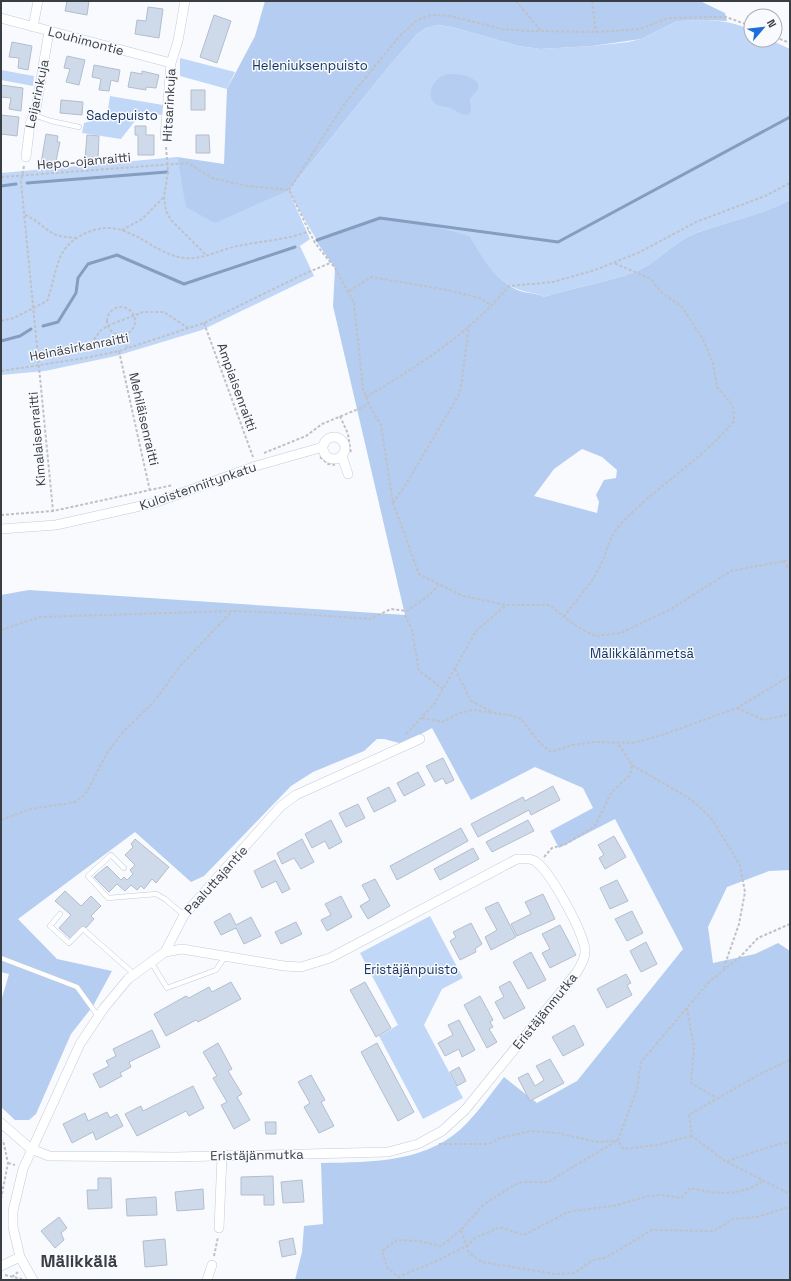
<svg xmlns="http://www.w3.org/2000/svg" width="791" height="1281" font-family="'Space Grotesk',sans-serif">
	<rect width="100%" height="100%" fill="#f8fafe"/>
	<path fill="#c1d7f8" d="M707,20C723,21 737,23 751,30V40H771L790,49V200C761,215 729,221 699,232C675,240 660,261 637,271C607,283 575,287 544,297C535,292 526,293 517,289C494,280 481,257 470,236L380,218L316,239L291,196L310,239L300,246L314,276L202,330L116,356L45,371L1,375V173L177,157L181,178L289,190L390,65L417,34L426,28L438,25L452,27L519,46L540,49L592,46L628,42L641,39L677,21Z
		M180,58L235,72L227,89L180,76Z
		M1,70L34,76L33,86L1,80Z
		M110,96L163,105L162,115L142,112L121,139L82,133L84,123L107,116Z
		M430,916L463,978L442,989L424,1025L463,1098L423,1119L379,1036L398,1025L360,953Z"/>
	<path fill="#b5cdf0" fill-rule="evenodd" d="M265,1H700L725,13L727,21L707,20L677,21L641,39L592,46L540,49L519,46L452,27L438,25L426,28L417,34L390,65L289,190L215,223L186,207L177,157L224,164L227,89L255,36Z
		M449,74C460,74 470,75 478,83V89L470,99L471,111L468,115C461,115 457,111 451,108C446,106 440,107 436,104C423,95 436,75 449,74Z
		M790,200V870L769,871L727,887L708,927L713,963L755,954L778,943L790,951V1280H295L302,1252L304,1226L323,1224L321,1163C373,1162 430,1163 468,1122C481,1108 492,1092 504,1077L537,1103L577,1081L683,949L615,819L559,848L550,831L593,808L583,788L535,767L471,800L432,728L403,744L384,739H377L364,751L313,772L291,786L204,876L191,882L135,832L18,919L57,959L112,971L93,1006L71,1034L36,1114L29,1120H15L1,1107V1001L9,974L1,972V595L29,590L405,615L333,306L335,268L316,241L380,218L436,227L470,236C482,258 495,281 520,291C529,294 534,292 544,297C575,287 607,283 637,271C660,261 675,240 699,232C729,221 761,215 790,200ZM582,449L602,457L617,470L616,478L604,480L596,495L599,502L597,513L534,496L554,469Z"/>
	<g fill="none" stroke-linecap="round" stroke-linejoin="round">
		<path stroke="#879dbf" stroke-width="3" d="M27,183L167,172
			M1,186L16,184
			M317,240L380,218L558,242L790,117
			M43,326L58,322L76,293L78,278L88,264L117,255L184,284L295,247
			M1,341L20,336L31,329"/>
	</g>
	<path fill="#ced9ea" stroke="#b2bece" d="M67,1H89L87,15L65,11Z
		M148,7L163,9L159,38L135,34L137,20L146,21Z
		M214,15L231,21L217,63L200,57Z
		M12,42L32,46L28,70L18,68L19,58L9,57Z
		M67,56L85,60L79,85L66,82L70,69L64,68Z
		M94,65L120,70L118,82L111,80L109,91L99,90L101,79L92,77Z
		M142,71L159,75L156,88L146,87V90L128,87L131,72L142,74Z
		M1,85L23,88L21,111L9,109L11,98L1,97Z
		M191,90H205V110H191Z
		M61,100L83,102L82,115L60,113Z
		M1,115L19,117L17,136L1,134Z
		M135,126H146V135H154V155H138V135H135Z
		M46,134L58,136L57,142H60L55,166L41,163Z
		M87,135L99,136L98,160L85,159Z
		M196,135H209L210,153H196Z
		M443,758L454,780L446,784L443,778L435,782L426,766Z
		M418,772L425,785L404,796L397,783Z
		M553,786L560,800L531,815L529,810L478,837L471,824L523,797L525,801Z
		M389,787L396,801L374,812L367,798Z
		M358,804L365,818L346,827L339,813Z
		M331,820L342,842L329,849L325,841L312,848L305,834Z
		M528,820L534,831L492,852L486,842Z
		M461,828L468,841L397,880L390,866Z
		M614,836L626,857L605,869L599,858L604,855L598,845Z
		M135,839L169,867L156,883L152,879L144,889L141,886L137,890L131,885L125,891L117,884L109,892L94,877L107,866L121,880L124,877L127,880L133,874L130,870L135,865L125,855L133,847L131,844Z
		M302,839L314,862L301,869L294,858L282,864L277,853Z
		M473,848L479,859L440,880L434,869Z
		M275,860L290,889L282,893L276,881L262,888L254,871Z
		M375,879L390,906L368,919L360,906L370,900L362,885Z
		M617,880L628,901L610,909L600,888Z
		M65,891L81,906L91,896L101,906L91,916L94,919L85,929L83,926L71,939L59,928L71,915L55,901Z
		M543,894L555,919L517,936L511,924L531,914L525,902Z
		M341,896L352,917L327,931L321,920L331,915L325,904Z
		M498,902L516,937L491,950L485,937L497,930L485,908Z
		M632,911L643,933L627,941L615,919Z
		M230,913L236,925L251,917L261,936L244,944L236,928L221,935L214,922Z
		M296,922L302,934L281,944L275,932Z
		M471,923L482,944L475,949L476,952L460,960L450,941L456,937L453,932Z
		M560,925L576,955L550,968L542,953L550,949L542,934Z
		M646,942L657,964L641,972L630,951Z
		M531,952L546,980L528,989L513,962Z
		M626,974L631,983L627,985L632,995L607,1008L597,989Z
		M510,981L525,1008L504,1019L495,1002L504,997L499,987Z
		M231,982L241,999L198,1022L196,1020L166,1036L154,1014L186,996L189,998L209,987L212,992Z
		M365,982L391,1028L376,1037L350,990Z
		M480,996L493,1020L490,1022L493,1027L489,1029L497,1042L487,1048L464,1005Z
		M459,1020L475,1050L462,1057L459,1049L445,1056L438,1043L453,1035L448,1025Z
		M574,1025L584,1045L563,1056L552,1037Z
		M152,1030L160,1047L129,1062L131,1067L120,1073L122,1076L100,1088L93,1074L109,1066L106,1061L116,1056L113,1049Z
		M218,1043L232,1069L228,1071L242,1094L237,1097L250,1120L234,1129L221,1105L227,1102L213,1078L217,1076L203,1052Z
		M377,1043L414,1112L398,1121L361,1052Z
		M550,1059L564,1083L530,1101L518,1078L528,1073L535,1086L544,1080L536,1066Z
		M459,1067L466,1081L457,1086L450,1072Z
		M311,1075L325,1100L321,1102L334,1126L319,1133L304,1107L310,1103L298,1082Z
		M193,1086L204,1108L189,1116L186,1111L137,1136L125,1114L141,1106L143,1111Z
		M107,1112L110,1118L117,1114L123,1126L96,1140L93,1132L72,1143L63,1124L85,1113L88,1121Z
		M265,1122H276V1134H266Z
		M273,1176L274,1205H264V1195H241V1177Z
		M98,1178H111L112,1208L88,1209L87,1190H98Z
		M302,1180L304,1202L283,1203L281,1182Z
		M203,1189L204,1209L177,1211L175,1192Z
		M156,1197L157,1215L127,1216L126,1199Z
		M59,1217L67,1228L61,1233L64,1240L55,1248L41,1231Z
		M293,1238L296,1254L282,1257L279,1241Z
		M165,1239L167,1265L145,1267L143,1241Z"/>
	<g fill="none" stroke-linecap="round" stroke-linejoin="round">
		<g stroke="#c1ccdc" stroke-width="5.5">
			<path id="service" d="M34,115L51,121L79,127
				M124,868L111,855L88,876L108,898L156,894L165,899L184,915
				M60,914L50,926L69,943L83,929L134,974
				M1,958L77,987L98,1016
				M151,962L167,988L216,970L225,957"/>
		</g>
		<g stroke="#c1ccdc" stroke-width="10">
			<path id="minor" d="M1,18L171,63
				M33,27L38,1
				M165,137L171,63L178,41L185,1
				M26,157L30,124L36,109L49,31
				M323 448a11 11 0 1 1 22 0a11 11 0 1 1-22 0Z
				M342,456L348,474
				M1,529L56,525L154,503L256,466L323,447
				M1,1123L31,1149L49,1156L175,1157L388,1152L418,1144L442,1131L465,1110L577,972C581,965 586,957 585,949C582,930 551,872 535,861C531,858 522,859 517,859L330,958L301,967L284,966L182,949L165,952
				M219,1228L222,1156
				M20,1257L13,1227V1211L23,1169L80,1044L104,1008L128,979L165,952L184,915L281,806L296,795L420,739
				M1,1266L20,1257L33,1280
				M207,1280L212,1265"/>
		</g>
		<path stroke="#bfc1c6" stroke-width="2" stroke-dasharray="3 2" stroke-linecap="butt" d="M516,1L542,32
			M592,1L596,32
			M775,37L790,43
			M166,147L168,171L164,197L166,211L171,220L206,255
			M24,166L21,182L53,511
			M1,177L188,163L212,178L248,186L289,190L315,243L335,268L354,303L363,389L369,405L381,425L393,503L419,574L463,596L506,605H550L573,624L595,636L621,633L671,609L731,571L790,560
			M289,190L343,106L383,56L400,36L416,21L431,15L450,16L502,29L529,31L596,32L640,29L668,18L709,17H726L751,26
			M25,215C36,219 43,228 54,234C60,237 68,237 76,238
			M122,230L142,219L164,197
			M349,291L371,277L447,290L480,298L491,305
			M107 321a14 14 0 1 1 28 0a14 14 0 1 1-28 0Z
			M1,321L14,318L47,301C52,288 54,274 59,260C66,240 89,228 109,228C119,228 129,233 138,237C152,245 169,257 185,258C203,260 221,249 238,246C261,241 287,240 309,231
			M204,323L253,457
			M123,336L127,348
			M119,351L150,491
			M38,355L75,351L91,344L100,331L107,326L143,312H164L188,328
			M1,371L85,358L119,351L204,323L304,274L330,263
			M366,397C417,367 471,332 509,286L553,282L595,270L640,252L696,222L765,196L790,183
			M340,416L348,434L351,453
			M264,453L306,436L322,424L368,405
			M320,457L328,464L335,465
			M393,503L406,484L460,393L469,326
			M1,515L53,511L173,485
			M783,561L790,570
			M405,615L412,630L419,671L443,689
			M564,617C575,600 589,588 598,570C606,557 608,538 619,526C653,488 701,461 734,421L733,406L717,387L713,363L703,339L682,307L661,292L651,279L614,263
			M1,630L40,617L232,611L286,613L370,619L391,609L407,611L427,597L439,585
			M455,669L471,701L491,711
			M737,708L764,720L790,714
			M422,718L443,722L459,713L473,710L510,715L521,719L541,744L551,752L573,745L593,742L633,743L662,735L737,708L790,676
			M406,734L435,703L476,631L506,605
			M632,765L692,800L711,818L740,865L745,892L739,924L723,970
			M1,820L30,809L64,804L75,802L82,797L88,790L107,753L123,732L153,703L181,665L232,611
			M544,857L552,848L566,844L595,826L611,793L630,775L632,765L617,742
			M790,924L758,938L740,957L709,982L641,1062L637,1089L618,1140L548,1182H522L514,1185L483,1205L461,1230L469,1253L482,1262L555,1274L575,1273L593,1260L605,1258L652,1230L714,1231L733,1219L757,1217L790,1207
			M687,1008L694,1047L691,1083L717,1098
			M790,1060L760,1074L689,1115L692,1136L725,1161L790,1194
			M439,1144H489L500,1138L531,1131L557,1133L597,1142L618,1140L623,1149L657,1145L692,1136
			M727,1161C748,1155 768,1146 790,1142
			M8,1163L15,1165
			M1,1199L8,1163L3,1140
			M461,1230L441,1246L418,1241L397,1240L382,1251L387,1267L398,1277L441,1259L468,1245L475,1238L500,1227L524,1235L568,1212L618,1205L648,1196L661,1195L681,1198L690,1188C715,1194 741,1197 762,1181
			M214,1256L218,1237
			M5,1275L22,1279
			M12,1277L18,1272"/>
		<use href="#service" stroke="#fff" stroke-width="4.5"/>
		<use href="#minor" stroke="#fff" stroke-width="9"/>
	</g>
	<g text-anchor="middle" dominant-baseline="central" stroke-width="3" stroke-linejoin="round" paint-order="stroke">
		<g font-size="13" fill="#393d44" stroke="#f8fafe">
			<text transform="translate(86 41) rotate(15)">Louhimontie</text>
			<text transform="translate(37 94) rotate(-78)">Leijarinkuja</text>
			<text transform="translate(169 105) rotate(-87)">Hitsarinkuja</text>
			<text transform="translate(84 161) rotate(-5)">Hepo-ojanraitti</text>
			<text transform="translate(79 347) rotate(-11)">Heinäsirkanraitti</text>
			<text transform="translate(237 387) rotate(70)">Ampiaisenraitti</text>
			<text transform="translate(144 419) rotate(77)">Mehiläisenraitti</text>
			<text transform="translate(37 439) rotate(-95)">Kimalaisenraitti</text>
			<text transform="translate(198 486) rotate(-19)">Kuloistenniitynkatu</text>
			<text transform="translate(216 880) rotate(-48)">Paaluttajantie</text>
			<text transform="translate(545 1011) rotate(-51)">Eristäjänmutka</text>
			<text transform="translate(257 1155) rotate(-1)">Eristäjänmutka</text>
		</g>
		<g font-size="13" fill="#173561" stroke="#f8fafe">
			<text x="310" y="65">Heleniuksenpuisto</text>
			<text x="122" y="115">Sadepuisto</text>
			<text x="642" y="653">Mälikkälänmetsä</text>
			<text x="411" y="969">Eristäjänpuisto</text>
		</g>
		<g font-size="17" font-weight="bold" fill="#393d44" stroke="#f8fafe">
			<text x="79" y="1261">Mälikkälä</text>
		</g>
	</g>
	<rect width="791" height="1281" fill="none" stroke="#393d44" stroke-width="4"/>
	<g transform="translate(763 28) rotate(62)"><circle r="19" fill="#f8fafe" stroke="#acaeb4"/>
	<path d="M0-3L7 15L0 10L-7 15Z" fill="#1f6dd8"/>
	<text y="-6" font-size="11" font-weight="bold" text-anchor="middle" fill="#393d44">N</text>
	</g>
</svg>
